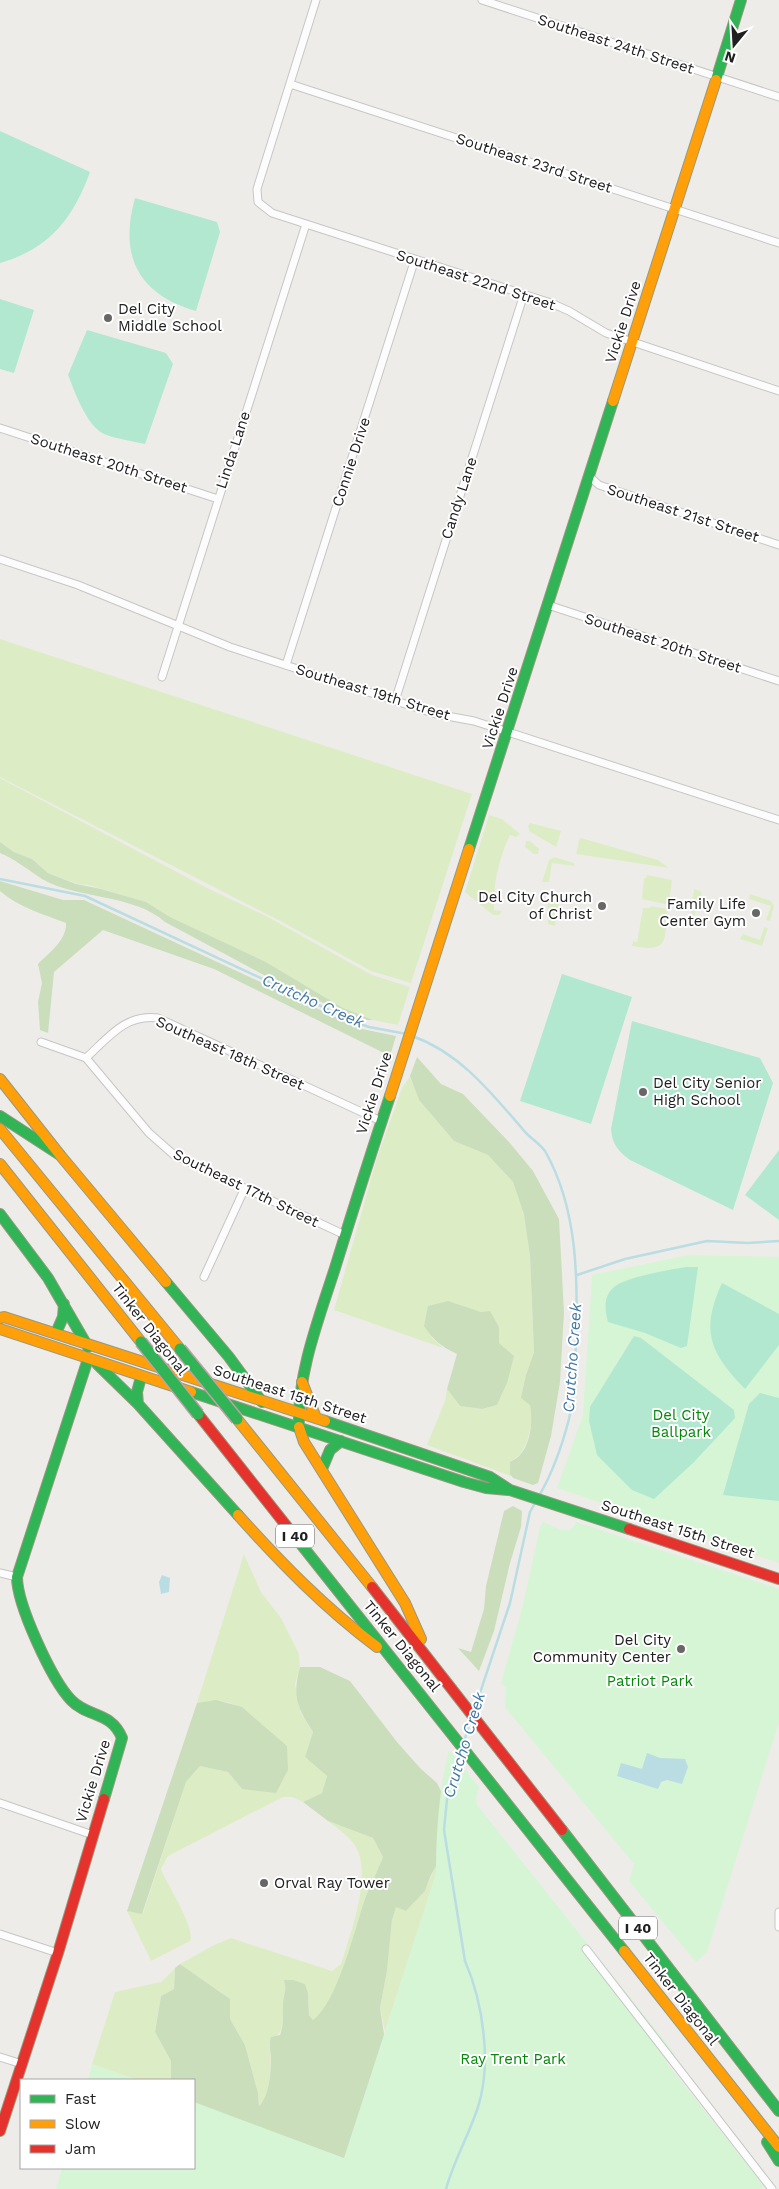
<svg xmlns="http://www.w3.org/2000/svg" width="779" height="2189" font-family="'Work Sans',sans-serif">
	<rect width="100%" height="100%" fill="#eeece9"/>
	<path fill="#dcedc6" d="M0,639L472,794L411,983L371,971L282,922L0,777Z
		M0,778L207,888L268,917L372,975L410,987L398,1025L373,1020L343,1008L266,962L170,917L146,902L88,885L78,884L48,873L32,859L14,852L0,842Z
		M489,815L502,819L520,834L516,837L510,835C499,858 493,884 494,910L502,911L499,915H493L465,892Z
		M530,823L561,831L556,847L529,831L528,826Z
		M581,838L658,860L669,868L576,854L579,840Z
		M526,841H530L539,849L538,854H534L525,847Z
		M554,857L574,863V866L552,863L549,882H542L549,860Z
		M647,875L672,880L669,905L642,899L644,878H646Z
		M694,889L702,892L693,920L699,923V925L690,922Z
		M750,894L771,901L774,906L770,921L766,920L771,906L749,899Z
		M547,900L559,902L555,926L548,924Z
		M651,906L668,909C664,941 670,953 632,946L633,941L637,942L643,908H650Z
		M764,927L768,928L762,946L740,939L743,934L760,940Z
		M410,1076L419,1100L454,1141L488,1155L513,1182L525,1214L530,1256L534,1352L526,1375L533,1417L527,1442L520,1455L510,1462L511,1476L427,1445L445,1401L447,1389L460,1406L482,1409L497,1405L507,1383L499,1343V1326L431,1337L443,1348L334,1310L377,1158L402,1088Z
		M244,1554L261,1592L281,1618L299,1654L300,1667L295,1684L301,1713L313,1732L305,1757L327,1776L322,1793L303,1802L292,1797H283L168,1856L161,1869C167,1885 196,1928 190,1941L151,1961L127,1911L143,1913L186,1782L200,1766L228,1772L242,1789L262,1726C239,1704 229,1698 197,1703Z
		M328,1821L373,1838L383,1857C378,1870 371,1883 366,1896C354,1930 340,1998 314,2021L309,2015L308,1994L287,1989C279,2014 292,2026 269,2044C272,2060 272,2095 259,2106L258,2093L245,2045L230,2019V1999L180,1964L214,1945L231,1938L332,1971L341,1964C350,1934 374,1873 354,1844C347,1835 337,1828 328,1821Z
		M436,1865V1874L385,2031L380,2008L387,1971L392,1920L396,1906L406,1911L425,1891Z
		M175,1968L174,1989L161,1996L155,2032L171,2061V2080H137L92,2064L115,1992L161,1982Z"/>
	<path fill="#cadebc" d="M0,842L14,852L32,859L48,873L76,884L101,889L146,902L170,917L266,962L343,1008L373,1020H361L275,981L165,922C134,894 76,899 42,879C30,871 13,858 0,853Z
		M0,881L63,900H84L344,1021L362,1029L396,1036L390,1056L214,969L103,930L54,972L48,1033L40,1030L38,1002L42,983L38,964C49,953 67,940 66,923C43,914 20,908 0,891Z
		M417,1057L441,1084L463,1094L509,1142L533,1171L559,1219L564,1312L560,1382L551,1436L538,1483L533,1485L513,1478L510,1474V1462C513,1460 518,1458 520,1455C531,1443 533,1420 530,1405L521,1398L526,1375L534,1352L530,1256L524,1214L513,1182L488,1155L454,1141L419,1100L410,1076Z
		M448,1301L481,1312L490,1311L499,1327V1343L514,1356L507,1383L497,1405L482,1409L460,1406L447,1389L457,1354C442,1347 433,1340 424,1326L428,1306Z
		M513,1506L522,1511L521,1527L510,1563L494,1631L479,1671L458,1648L471,1652L484,1609L486,1586L504,1511Z
		M300,1667H320L350,1681L397,1742L421,1769L437,1783L444,1797L441,1857L431,1875L425,1891L406,1911L396,1907L392,1920L387,1971L380,2008L386,2047L351,2159L234,2189L194,2125V2080H171V2061L155,2032L161,1996L174,1989L175,1968L180,1964L230,1999V2019L245,2045L258,2093L259,2106C269,2097 271,2073 271,2060C271,2051 268,2046 271,2037L280,2035C285,2021 282,2017 283,2003C284,1994 287,1990 284,1980H293L305,1984L308,1994L309,2015L313,2020C338,2002 355,1927 366,1896C371,1883 378,1870 383,1857L373,1838L328,1821L303,1802L322,1793L327,1776L305,1757L313,1732C297,1707 292,1696 300,1667Z
		M216,1700L242,1707L287,1746L288,1770L276,1793L242,1789L228,1772L200,1766L186,1782L142,1914L127,1911L197,1703Z"/>
	<path fill="#d5f5d5" d="M689,1255L779,1257V1563L557,1488L583,1415L592,1275Z
		M543,1522C553,1525 570,1539 576,1522L779,1589V1722L707,1952L696,1962L629,1881L634,1864L505,1707L506,1687L501,1683L523,1605L540,1527Z
		M449,1750L479,1787L476,1796L477,1805L675,2054L666,2062L764,2186L760,2189H56L62,2168H194V2102L344,2158L436,1874C436,1831 439,1791 449,1750Z
		M92,2064L136,2080H88Z"/>
	<path fill="#b2e8cf" d="M0,131L90,172C73,219 49,249 0,263Z
		M135,198L217,222L220,232L196,311C137,294 119,255 135,198Z
		M0,299L34,310L14,373L0,369Z
		M87,330L166,353L173,364L145,444C132,441 116,439 104,434C86,425 75,392 68,375Z
		M562,974L632,997L591,1124L520,1101Z
		M632,1021L760,1058L773,1083L733,1210L630,1160C618,1151 612,1144 611,1129Z
		M779,1150V1220L745,1195Z
		M686,1267H698L687,1346L681,1348L645,1333L608,1322C605,1310 603,1297 613,1288C624,1277 669,1270 686,1267Z
		M722,1283L779,1314V1345L745,1389C710,1353 700,1331 722,1283Z
		M634,1336L641,1338L734,1410L735,1418L694,1462L654,1499L632,1490L597,1455L589,1421L590,1407Z
		M760,1393L779,1398V1501L723,1495L749,1404Z"/>
	<path fill="#badde3" d="M162,1575L170,1578L169,1592L161,1594L159,1582Z
		M647,1753L660,1758L685,1759L688,1767L682,1784L667,1780L661,1782L658,1789L617,1776L621,1763L642,1769Z"/>
	<g fill="none" stroke-linecap="round" stroke-linejoin="round">
		<path stroke="#badde3" stroke-width="2.5" d="M0,879L85,896L355,1022L369,1027L407,1034
			M412,1036C461,1053 493,1095 526,1133C532,1139 540,1144 545,1151C578,1209 578,1279 576,1343C575,1368 574,1395 569,1419C562,1446 553,1472 539,1496
			M577,1275L625,1259L707,1241L748,1243L779,1241
			M475,1708L510,1603L530,1512L536,1501
			M464,1742L471,1718
			M446,2189C454,2160 469,2135 478,2107C492,2064 483,2002 465,1961L444,1830L448,1789L460,1751"/>
		<g stroke="#c7c6c5" stroke-width="9">
			<path id="street" d="M316,0L257,189L258,202L272,213L551,303L569,311L606,333L779,391
				M482,0L779,97
				M290,84L779,243
				M0,428L218,499
				M589,476L599,485L779,545
				M0,559L78,585L230,647L436,714L474,721L779,820
				M548,605L779,681
				M286,665L415,259
				M162,677L306,224
				M395,701L524,294
				M41,1042L86,1058L149,1133L174,1155L345,1235
				M86,1058C109,1037 125,1014 158,1018L381,1121
				M204,1277L244,1190
				M0,1573L17,1577
				M0,1803L93,1835
				M779,1912V1927
				M0,1934L58,1953
				M586,1949L772,2189
				M0,2057L22,2064"/>
		</g>
		<g stroke="#98997f" stroke-width="12">
			<path id="fast" d="M716,80L741,0
				M469,849L613,401
				M0,1116L60,1155
				M0,1214L48,1278L88,1347
				M166,1282L229,1357L262,1402
				M56,1333L63,1317L64,1304
				M88,1359L17,1577C17,1605 52,1680 71,1700C88,1718 111,1711 122,1738L104,1799
				M97,1364L138,1404L238,1515
				M191,1392L464,1482L486,1488L508,1490
				M138,1404L137,1392L141,1377
				M325,1421L490,1477L510,1490L629,1529
				M299,1427C297,1374 319,1318 335,1268C353,1210 371,1153 390,1096
				M322,1469L330,1450L341,1441
				M300,1543L624,1951
				M562,1830L779,2111
				M767,2142L779,2161"/>
		</g>
		<g stroke="#98997f" stroke-width="12">
			<path id="slow" d="M613,401L716,80
				M0,1079L60,1155L166,1282
				M390,1096L469,849
				M0,1129L180,1349
				M0,1164L141,1342
				M0,1318L4,1317L325,1421
				M0,1329L191,1392
				M302,1382L316,1418
				M237,1419L372,1587
				M299,1427L304,1442L405,1603L421,1639
				M238,1515C281,1563 325,1608 377,1647
				M624,1951L779,2147"/>
		</g>
		<g stroke="#98997f" stroke-width="12">
			<path id="jam" d="M198,1414L300,1543
				M629,1529L779,1579
				M372,1587L562,1830
				M0,2131L58,1953L104,1799"/>
		</g>
		<use href="#street" stroke="#fcfcfc" stroke-width="7"/>
		<use href="#fast" stroke="#30b455" stroke-width="10"/>
		<use href="#slow" stroke="#ff9f0a" stroke-width="10"/>
		<use href="#jam" stroke="#e5322d" stroke-width="10"/>
		<g stroke="#c59eab" stroke-width="14" stroke-linecap="butt">
			<path id="fast-bridge" d="M141,1342L198,1414
				M180,1349L237,1419"/>
		</g>
		<use href="#fast-bridge" stroke="#30b455" stroke-width="11"/>
	</g>
	<g fill="#686766" stroke="#fff" stroke-width="2">
		<circle cx="108" cy="318" r="5"/>
		<circle cx="602" cy="906" r="5"/>
		<circle cx="756" cy="913" r="5"/>
		<circle cx="643" cy="1092" r="5"/>
		<circle cx="681" cy="1649" r="5"/>
		<circle cx="264" cy="1883" r="5"/>
	</g>
	<g text-anchor="middle" dominant-baseline="central" stroke-width="4" stroke-linejoin="round" paint-order="stroke">
		<g fill="#fff" stroke="#636363" stroke-width="1">
			<rect x="276" y="1524.5" width="38" height="23" rx="4"/>
			<rect x="619" y="1916.5" width="38" height="23" rx="4"/>
		</g>
		<g font-size="14" font-weight="bold" fill="#202020">
			<text x="295" y="1536">I 40</text>
			<text x="638" y="1928">I 40</text>
		</g>
		<g font-size="15" fill="#202020" stroke="#fff">
			<text transform="translate(616 44) rotate(18)">Southeast 24th Street</text>
			<text transform="translate(534 163) rotate(18)">Southeast 23rd Street</text>
			<text transform="translate(476 280) rotate(18)">Southeast 22nd Street</text>
			<text transform="translate(623 322) rotate(-72)">Vickie Drive</text>
			<text transform="translate(233 450) rotate(-72)">Linda Lane</text>
			<text transform="translate(351 462) rotate(-72)">Connie Drive</text>
			<text transform="translate(109 463) rotate(18)">Southeast 20th Street</text>
			<text transform="translate(459 498) rotate(-72)">Candy Lane</text>
			<text transform="translate(683 513) rotate(18)">Southeast 21st Street</text>
			<text transform="translate(663 643) rotate(18)">Southeast 20th Street</text>
			<text transform="translate(373 692) rotate(17)">Southeast 19th Street</text>
			<text transform="translate(500 708) rotate(-72)">Vickie Drive</text>
			<text transform="translate(230 1053) rotate(24)">Southeast 18th Street</text>
			<text transform="translate(374 1093) rotate(-72)">Vickie Drive</text>
			<text transform="translate(246 1188) rotate(26)">Southeast 17th Street</text>
			<text transform="translate(150 1329) rotate(52)">Tinker Diagonal</text>
			<text transform="translate(290 1394) rotate(18)">Southeast 15th Street</text>
			<text transform="translate(678 1529) rotate(18)">Southeast 15th Street</text>
			<text transform="translate(402 1646) rotate(51)">Tinker Diagonal</text>
			<text transform="translate(93 1781) rotate(-73)">Vickie Drive</text>
			<text transform="translate(681 1999) rotate(52)">Tinker Diagonal</text>
		</g>
		<g font-size="15" fill="#202020" stroke="#fff" text-anchor="start">
			<text x="118" y="309">Del City<tspan x="118" dy="17">Middle School</tspan></text>
			<text x="592" y="897" text-anchor="end">Del City Church<tspan x="592" dy="17">of Christ</tspan></text>
			<text x="746" y="904" text-anchor="end">Family Life<tspan x="746" dy="17">Center Gym</tspan></text>
			<text x="653" y="1083">Del City Senior<tspan x="653" dy="17">High School</tspan></text>
			<text x="671" y="1640" text-anchor="end">Del City<tspan x="671" dy="17">Community Center</tspan></text>
			<text x="274" y="1883">Orval Ray Tower</text>
		</g>
		<g font-size="15" fill="#05870b" stroke="#fff">
			<text x="681" y="1415">Del City<tspan x="681" dy="17">Ballpark</tspan></text>
			<text x="650" y="1681">Patriot Park</text>
			<text x="513" y="2059">Ray Trent Park</text>
		</g>
		<g font-size="16" font-style="italic" fill="#4178a6" stroke="#fff">
			<text transform="translate(313 1001) rotate(24)">Crutcho Creek</text>
			<text transform="translate(572 1358) rotate(-86)">Crutcho Creek</text>
			<text transform="translate(464 1745) rotate(-73)">Crutcho Creek</text>
		</g>
	</g>
	<rect x="20" y="2079" width="175" height="90" fill="#ffffff" stroke="#a6a6a6"/>
	<rect x="30" y="2095" width="25" height="8" fill="#30b455" stroke="#a6a6a6"/>
	<text x="65" y="2104" font-size="15" fill="#202020">Fast</text>
	<rect x="30" y="2120" width="25" height="8" fill="#ff9f0a" stroke="#a6a6a6"/>
	<text x="65" y="2129" font-size="15" fill="#202020">Slow</text>
	<rect x="30" y="2145" width="25" height="8" fill="#e5322d" stroke="#a6a6a6"/>
	<text x="65" y="2154" font-size="15" fill="#202020">Jam</text>
	<g transform="translate(734 45) rotate(198)" stroke="#ffffff" stroke-width="4" paint-order="stroke">
	<path d="M0-4L9 19L0 12L-9 19Z" fill="#202020"/>
	<text y="-8" font-size="14" font-weight="bold" text-anchor="middle" fill="#202020">N</text>
	</g>
</svg>
